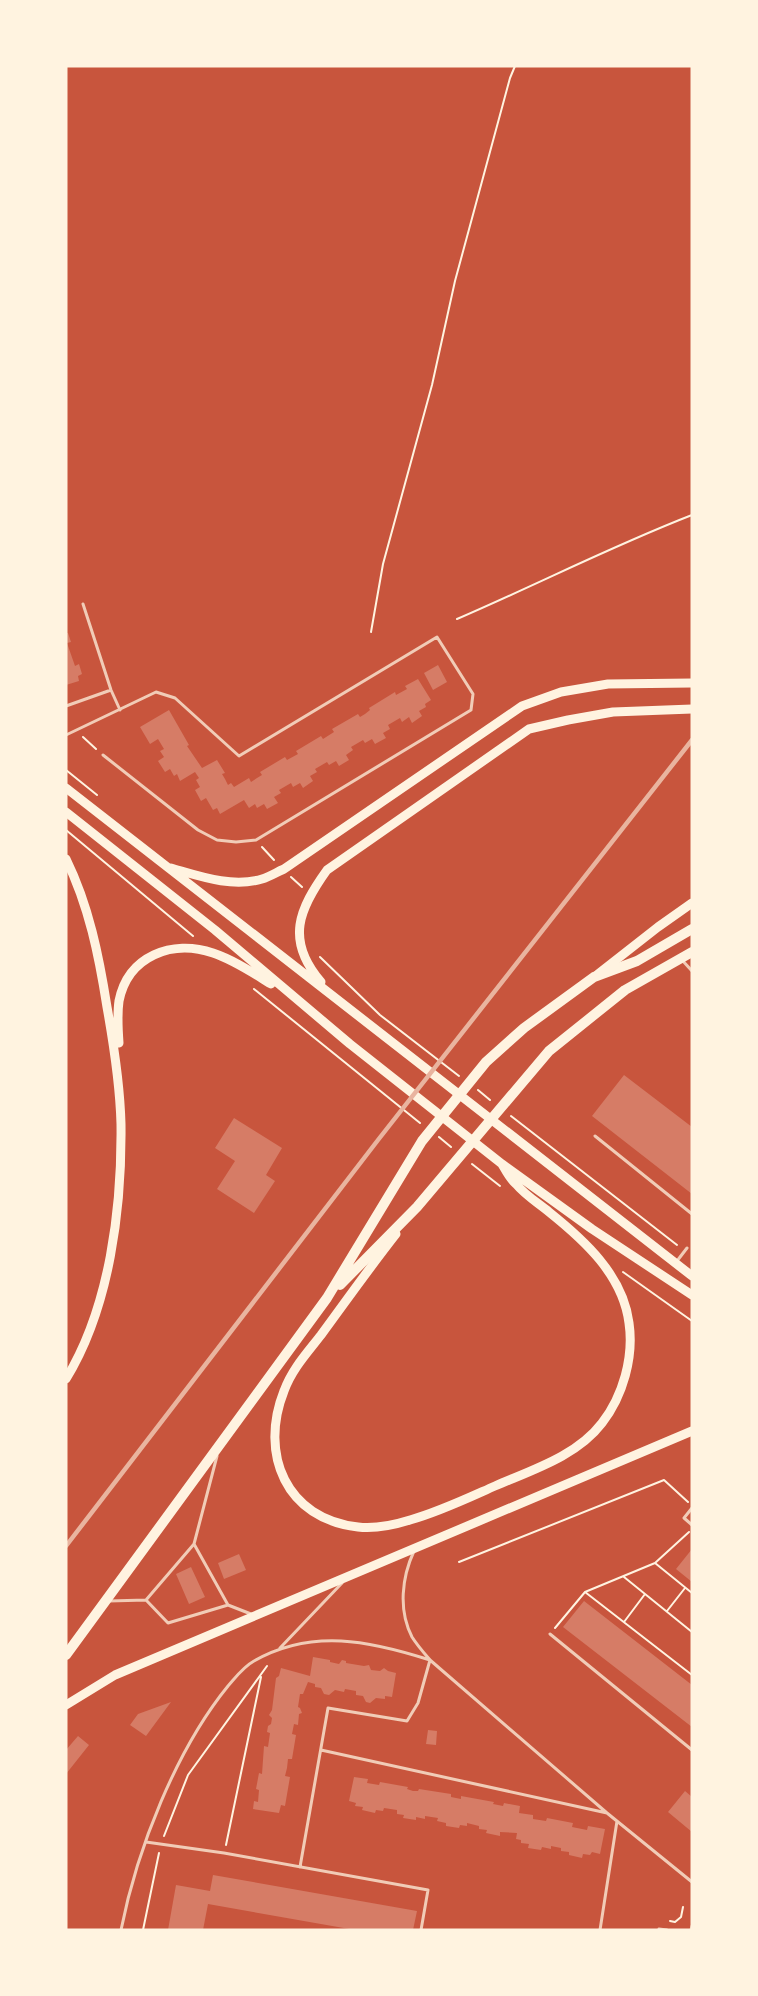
<svg xmlns="http://www.w3.org/2000/svg" width="758" height="1996" font-family="'Fira Sans',sans-serif">
	<rect width="100%" height="100%" fill="#c8553d"/>
	<path fill="#d67c66" d="M66,633H68L71,642L67,643L75,666L79,664L82,674L78,676L79,681L66,685Z
		M438,665L447,682L433,690L424,673Z
		M418,679L431,700L425,704L426,707L419,711L422,716L412,723L409,717L402,722L400,718L388,725L390,729L383,733L386,738L375,744L372,739L365,743L363,740L351,747L353,750L346,755L349,760L339,766L336,761L329,765L327,762L315,769L317,772L310,776L313,781L303,788L300,783L293,787L291,783L279,790L281,793L274,797L278,803L267,809L264,804L257,808L255,804L249,808L244,800L220,814L217,808L213,810L206,798L201,801L195,790L200,787L196,780L199,778L195,772L180,781L177,774L174,776L170,769L165,772L158,761L164,757L160,751L164,749L158,739L150,744L140,727L169,710L189,745L187,746L202,768L217,760L225,773L222,774L225,779L228,785L231,783L234,787L249,778L251,782L257,778L262,775L260,772L285,757L287,760L298,754L296,751L321,736L323,739L334,732L332,729L358,714L360,717L365,714L370,710L369,708L395,692L396,695L407,689L405,686Z
		M624,1075L692,1127V1194L592,1116Z
		M234,1118L282,1148L266,1175L275,1181L254,1213L217,1189L235,1161L215,1148Z
		M692,1549V1582L676,1569Z
		M239,1554L246,1570L224,1579L218,1563Z
		M191,1567L205,1597L189,1604L176,1574Z
		M584,1601L692,1685V1727L563,1627Z
		M313,1657L330,1660V1662L339,1664L342,1660L346,1661V1663L364,1666L369,1665L371,1670L380,1671L384,1668L388,1671L396,1673L392,1697L385,1696V1699L376,1698L370,1703L366,1702L363,1696L356,1695V1691L345,1689L344,1692L335,1690L329,1695L324,1694L321,1688L315,1687V1684L308,1682L303,1694H300L298,1707L300,1708L302,1713L299,1714L298,1725L294,1724L292,1734L296,1735L292,1759H288L287,1768L285,1776L290,1777L285,1806L281,1805L279,1813L253,1809L254,1801L258,1802L259,1790L256,1789L259,1773L262,1774L264,1746L268,1747L270,1733L267,1732L268,1726L271,1724L272,1718L269,1715L272,1710L276,1678L279,1676L281,1668L310,1676Z
		M171,1702L146,1736L130,1725L138,1714Z
		M428,1730L437,1731L436,1745L426,1744Z
		M78,1736L89,1745L66,1774V1750Z
		M354,1777L368,1779L367,1783L379,1785L380,1782L408,1787L407,1789L413,1791H418L419,1789L451,1794V1797L461,1799V1796L494,1802L493,1804L503,1806L504,1803L520,1806L519,1813L533,1815V1819L546,1821L547,1818L573,1823L572,1827L587,1830L588,1826L605,1829L600,1854L592,1852L590,1855L583,1854L582,1858L569,1855V1852L561,1851V1848L551,1846V1849L542,1847L541,1850L528,1848L529,1844L521,1843V1840L516,1839L517,1833L500,1832V1836L486,1833L487,1830L479,1829V1826L467,1823V1826L460,1825L459,1828L446,1826V1823L437,1821L438,1818L425,1816V1819L416,1817V1820L403,1818L404,1815L397,1814V1810L384,1808L383,1811L376,1810L375,1813L362,1810L363,1807L355,1806L356,1803L349,1801Z
		M685,1791L692,1797V1832L668,1812Z
		M213,1875L417,1911L413,1930H355L208,1904L203,1930H168L176,1885L210,1891Z"/>
	<g fill="none" stroke-linecap="round" stroke-linejoin="round">
		<path stroke="#fff3e0" stroke-width="2" d="M457,619C536,585 612,546 692,515
			M371,632L383,564L432,385L455,281L510,78L515,66
			M83,737L96,749
			M66,770L97,795
			M66,830L193,936
			M262,847L274,860
			M291,877L302,887
			M320,957L380,1015L459,1076
			M254,989L420,1123
			M478,1090L490,1100
			M511,1116L677,1245
			M439,1137L451,1147
			M472,1164L500,1186
			M623,1272L692,1321
			M459,1562L664,1480L688,1502
			M655,1563L692,1593
			M624,1577L692,1632
			M585,1592L692,1675
			M667,1611L685,1588
			M624,1622L645,1594
			M555,1628L585,1592L655,1563L689,1532
			M164,1836L188,1775L267,1666
			M226,1845L261,1677
			M670,1921L675,1922L681,1917L683,1907
			M143,1930L159,1853"/>
		<path stroke="#f1ccb7" stroke-width="3" d="M83,604L111,690L120,710
			M66,706L111,690
			M66,735L156,692L175,698L239,756L437,637L473,694L471,710L256,840L236,842L217,840L198,830L103,755
			M682,960L692,971
			M595,1136L692,1214
			M677,1261L687,1248
			M692,1508L684,1518L692,1525
			M194,1544L228,1605L168,1623L146,1600L194,1544L217,1456
			M414,1551C402,1577 398,1610 412,1637C417,1645 424,1653 430,1660L607,1813L692,1882
			M109,1601L146,1600
			M228,1605L251,1614
			M550,1634L692,1750
			M280,1648L342,1583
			M321,1750L607,1813
			M146,1842L224,1853L428,1890L421,1930
			M300,1867L328,1708L407,1721L418,1703L430,1660
			M659,1929L667,1930
			M121,1930C137,1849 176,1750 228,1686C236,1677 243,1667 254,1661C312,1628 370,1641 430,1660
			M600,1930L617,1821
			M691,1930L692,1926"/>
		<path stroke="#fff3e0" stroke-width="9" d="M66,788L692,1276
			M66,812L215,930L350,1044L502,1164L592,1229L692,1295
			M66,859C89,906 99,956 107,1007C114,1046 120,1085 121,1124C122,1208 110,1307 66,1379
			M171,868C199,876 232,888 262,879C269,877 277,872 284,869L522,706L561,692L608,684L692,683
			M598,974L658,927L692,903
			M321,982C285,940 299,909 327,870L529,729L568,720L613,712L692,709
			M119,1043C118,1029 117,1015 119,1001C128,956 172,939 213,953C234,960 253,973 271,984
			M396,1234C370,1267 346,1301 321,1335C307,1353 292,1369 284,1391C259,1454 286,1519 358,1527C375,1529 394,1525 410,1520C439,1512 468,1498 495,1486C532,1470 577,1456 602,1423C623,1396 634,1357 629,1323C623,1275 584,1240 549,1212C538,1203 525,1195 516,1184C510,1179 506,1171 502,1164
			M66,1705L115,1675L692,1431"/>
		<path stroke="#fff3e0" stroke-width="10" d="M340,1285L417,1207L549,1051L625,990L692,952
			M66,1655L327,1298L422,1141L486,1062L524,1028L594,977L637,961L692,929"/>
		<path stroke="#e9b49f" stroke-width="4.5" d="M66,1546L378,1140L692,740"/>
	</g>
	<rect width="758" height="1996" fill="none" stroke="#fff3e0" stroke-width="135"/>
</svg>
